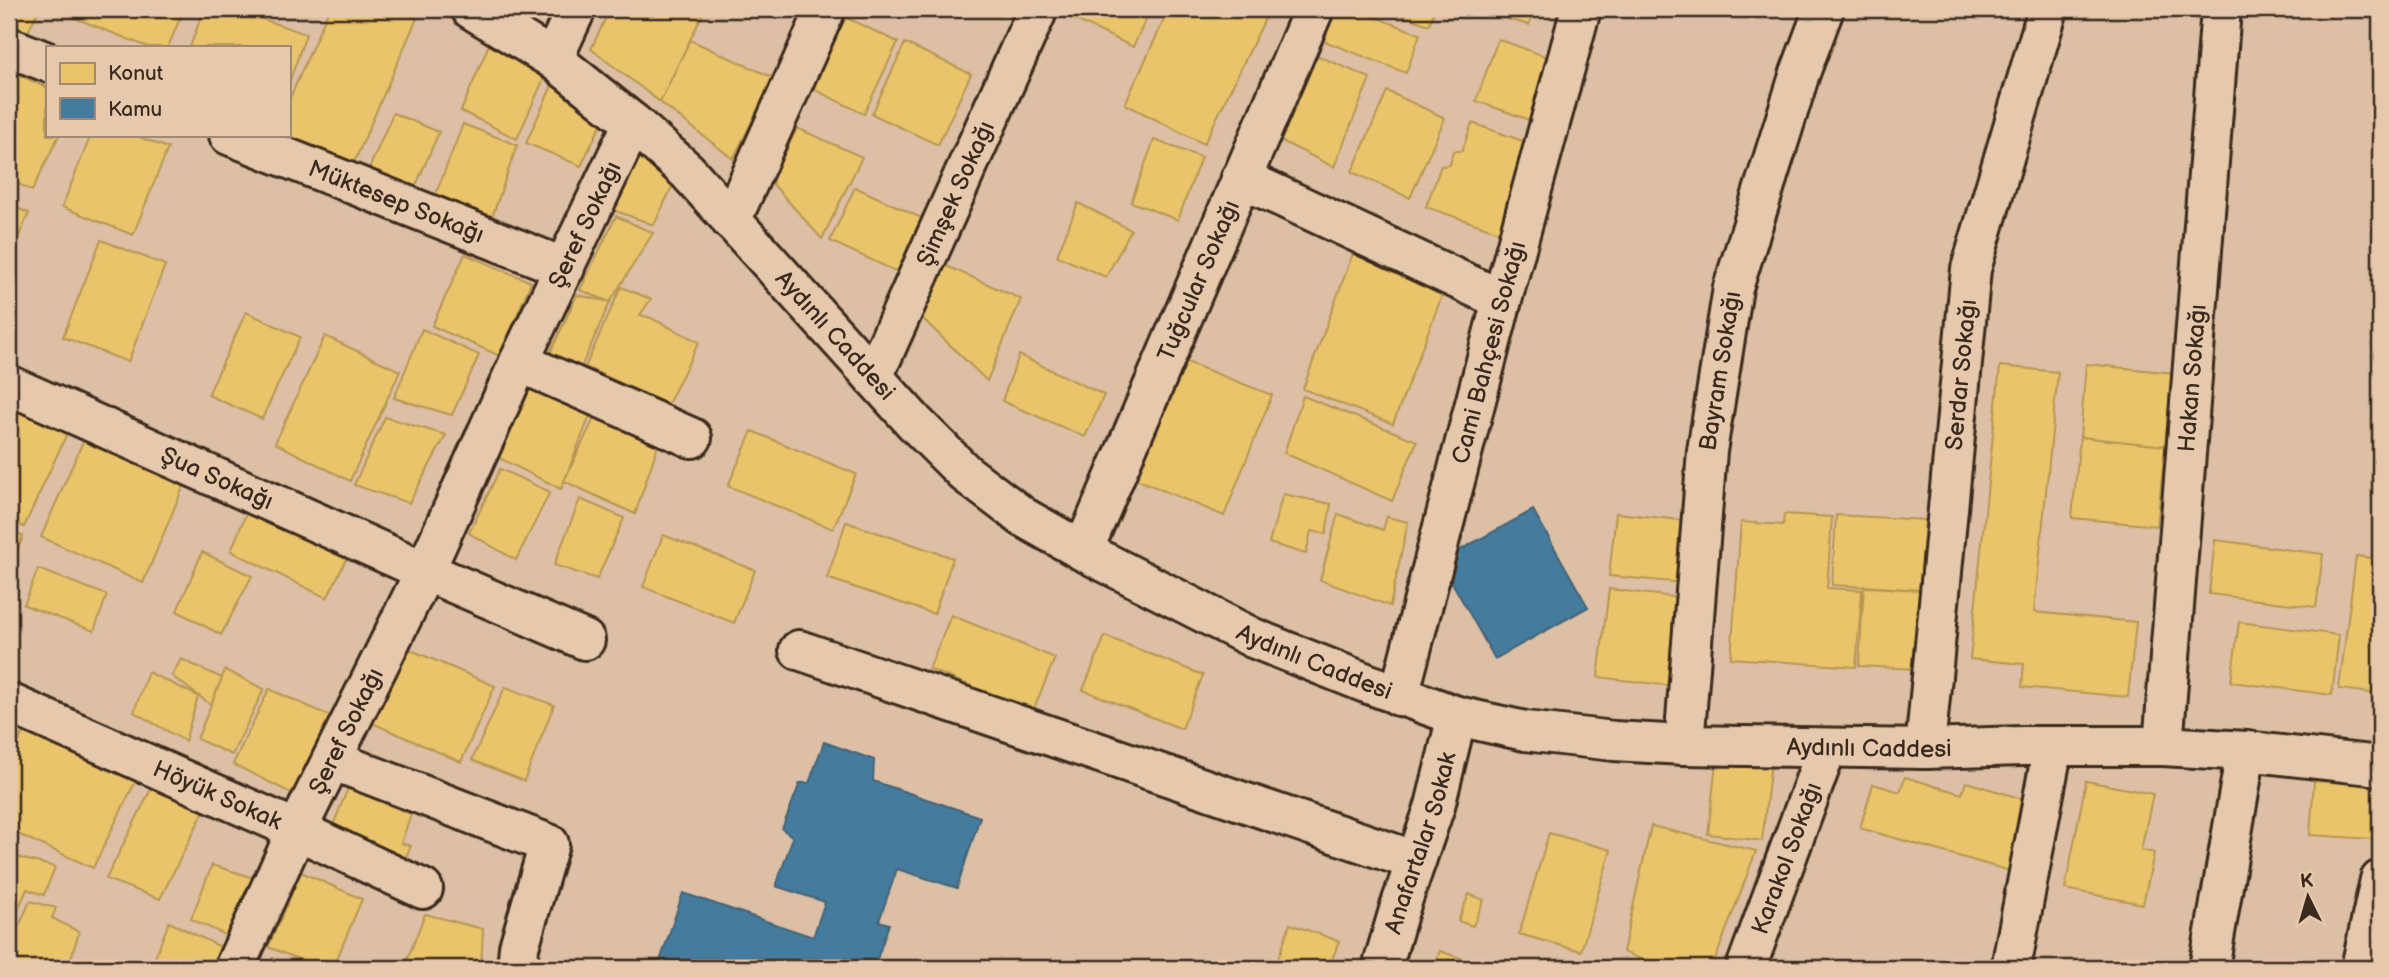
<svg xmlns="http://www.w3.org/2000/svg" width="2389" height="977" font-family="'Balsamiq Sans',sans-serif">
	<rect width="100%" height="100%" fill="#dcbfa4"/>
	<filter id="ink" filterUnits="userSpaceOnUse"><feTurbulence type="fractalNoise" baseFrequency=".0143" numOctaves="2"/><feDisplacementMap in="SourceGraphic" scale="14" xChannelSelector="R" yChannelSelector="G"/><feConvolveMatrix kernelMatrix="1 2 1 2 8 2 1 2 1" color-interpolation-filters="sRGB"/></filter>
	<g filter="url(#ink)">
		<path fill="#e9c46a" stroke="#b59653" stroke-width="2" d="M9,9H39L21,46L9,40Z
			M64,9H184L168,47H148L62,13Z
			M204,9H233L306,34L289,83V47H190Z
			M329,9H396L417,18L350,172L274,135H289V100Z
			M610,9H705L660,102L591,49Z
			M1066,9H1151L1133,47L1063,14Z
			M1169,9H1253L1267,15L1204,144L1125,104Z
			M1331,9H1354L1420,34L1406,73L1319,39Z
			M1385,9H1435L1429,25Z
			M1470,9H1533L1529,25Z
			M834,12L898,42L864,114L801,83Z
			M1498,39L1558,61L1535,122L1476,101Z
			M690,40L774,78L733,159L660,102Z
			M490,42L545,76L517,139L461,111Z
			M905,43L971,74L938,145L872,114Z
			M1309,52L1370,78L1334,167L1275,138Z
			M9,70L47,88V135H59L32,191L9,179Z
			M554,81L606,114L581,166L526,143Z
			M1387,91L1445,118L1410,198L1352,172Z
			M393,113L439,132L411,197L365,178Z
			M1472,123L1540,147L1508,235L1426,207L1441,166L1450,165L1453,151H1462Z
			M463,124L517,145L490,223L435,196Z
			M797,128L862,157L822,239L771,182Z
			M91,135H134L168,148L133,235L62,207Z
			M1154,140L1201,157L1178,220L1131,202Z
			M636,153L677,176L654,225L613,210Z
			M855,187L928,221L904,275L830,241Z
			M1078,203L1131,230L1106,277L1057,256Z
			M9,205L29,213L9,259Z
			M616,216L653,233L610,302L580,290Z
			M101,240L165,265L128,362L63,337Z
			M1355,248L1446,285L1393,424L1303,389Z
			M465,254L531,282L500,356L432,326Z
			M942,264L1021,299L987,381L922,318Z
			M621,287L651,299L640,315L651,318L699,342L668,404L585,367Z
			M577,295L610,302L581,368L550,353Z
			M246,312L300,337L262,419L208,395Z
			M422,329L479,355L452,415L394,398Z
			M325,336L400,371L350,481L275,443Z
			M1019,355L1104,395L1085,437L1002,401Z
			M1176,358L1272,395L1224,516L1124,474Z
			M2086,364L2173,373L2165,446L2080,437Z
			M2000,366L2058,372L2034,612L2136,622L2128,697L2022,687L2024,664L1970,659Z
			M531,387L591,413L561,489L499,458Z
			M1303,396L1417,441L1392,501L1284,453Z
			M9,403L69,429L24,527L9,520Z
			M597,412L660,439L635,514L564,481Z
			M385,417L446,435L409,503L354,485Z
			M752,431L856,474L833,529L728,486Z
			M2080,437L2165,446L2157,526L2072,518Z
			M84,439L184,485L143,583L41,537Z
			M500,469L550,492L516,560L469,533Z
			M1283,494L1331,504L1326,534L1311,531L1306,554L1269,543Z
			M580,499L624,518L597,579L554,565Z
			M250,504L351,550L327,598L231,551Z
			M1616,513L1689,521L1683,583L1609,576Z
			M1338,514L1383,530L1387,517L1408,522L1390,606L1320,580Z
			M1784,514L1832,517L1827,588L1862,590L1856,667L1731,658L1741,522L1783,525Z
			M1836,515L1925,520L1920,590L1832,585Z
			M846,522L953,558L934,614L827,578Z
			M9,530L23,536L9,571Z
			M663,535L755,570L734,623L643,587Z
			M2215,540L2323,554L2316,607L2209,594Z
			M202,552L252,576L221,635L177,611Z
			M2356,556L2380,559V694L2339,689Z
			M38,569L107,595L94,631L24,605Z
			M1864,586L1920,590L1916,669L1859,666Z
			M1609,589L1682,598L1671,686L1598,677Z
			M951,615L1055,658L1033,711L929,669Z
			M2239,622L2339,635L2332,695L2231,682Z
			M1105,636L1203,675L1182,729L1083,690Z
			M404,647L495,686L461,762L372,723Z
			M181,659L222,678L211,705L172,676Z
			M225,670L264,689L232,755L197,739Z
			M148,672L198,696L185,741L134,712Z
			M505,687L554,705L524,781L472,760Z
			M269,689L335,718L297,796L233,764Z
			M28,720L140,772L93,868L9,830V765Z
			M1717,755L1771,762L1762,841L1708,834Z
			M1905,777L1962,794L1966,782L2030,801L2010,871L1860,828L1873,784L1900,792Z
			M2086,781L2153,794L2141,850L2154,853L2143,904L2065,889Z
			M2314,781L2377,785L2373,839L2310,835Z
			M154,783L207,805L160,899L106,879Z
			M348,788L411,814L401,843L411,846L399,872L326,843Z
			M1651,826L1756,851L1712,968H1663L1623,952Z
			M1549,833L1611,850L1581,951L1519,934Z
			M9,855L55,867L44,895L27,889L18,910L9,906Z
			M212,865L257,879L238,941L191,919Z
			M301,872L362,899L333,968H321L268,947Z
			M1469,894L1484,900L1473,926L1458,921Z
			M30,901L56,908L52,918L79,932L68,968H9V949Z
			M425,914L483,929L481,968H404Z
			M169,922L223,948L214,968H151Z
			M1290,924L1339,941L1329,968H1275Z
			M1440,951L1488,968H1433Z
			M273,958L299,968H268Z"/>
		<path fill="#457b9d" stroke="#426377" stroke-width="2" d="M1533,510L1588,607L1495,659L1440,561Z
			M824,742L874,760L873,781L980,817L957,888L897,869L879,921L889,924L874,968H672L659,964L683,893L813,937L825,902L776,886L793,837L782,829L800,783H809Z"/>
		<g fill="none" stroke-linecap="round" stroke-linejoin="round">
			<g stroke="#3b2a1e" stroke-width="44">
				<g id="minor">
					<path d="M9,47L47,62"/>
					<path d="M553,59L576,9"/>
					<path id="s1" d="M229,135L565,268"/>
					<path d="M1241,178L1502,300"/>
					<path d="M731,221L826,9"/>
					<path d="M519,362L692,438"/>
					<path id="s2" d="M873,377L1038,9"/>
					<path id="s3" d="M9,385L425,571L585,640"/>
					<path id="s4" d="M1083,551L1314,9"/>
					<path d="M799,650L1416,861"/>
					<path id="s5" d="M1399,696L1502,300L1581,9"/>
					<path id="s6" d="M9,703L297,830L423,889"/>
					<path id="s7" d="M1684,745L1707,451L1733,288L1800,73L1824,9"/>
					<path id="s8" d="M2163,746L2221,9"/>
					<path id="s9" d="M1925,749L1971,269L2048,9"/>
					<path d="M332,760L549,844L519,947L517,968"/>
					<path id="s10" d="M234,968L297,830L425,571L519,362L633,123"/>
					<path id="s11" d="M1382,968L1399,910L1435,806L1457,716"/>
					<path id="s12" d="M1746,968L1827,748"/>
					<path d="M2011,968L2053,746"/>
					<path d="M2209,968L2246,751"/>
					<path d="M2361,968L2380,880"/>
				</g>
			</g>
			<g stroke="#3b2a1e" stroke-width="44">
				<g id="major">
					<path id="s13" d="M471,9L553,59L633,123L687,171L914,422L965,473L1023,517L1083,551L1253,638L1366,683L1457,716L1525,731L1614,741L1684,745L1925,749L2023,746H2163L2246,751L2380,766"/>
				</g>
			</g>
			<use href="#minor" stroke="#e6c9ac" stroke-width="38"/>
			<use href="#major" stroke="#e6c9ac" stroke-width="38"/>
		</g>
	</g>
	<g text-anchor="middle" dominant-baseline="central" stroke-width="7" stroke-linejoin="round" paint-order="stroke">
		<g font-size="24" fill="#3b2a1e" stroke="#e6c9ac">
			<text stroke="none"><textPath href="#s2" startOffset="201">Şimşek Sokağı</textPath></text>
			<text stroke="none"><textPath href="#s1" startOffset="180">Müktesep Sokağı</textPath></text>
			<text stroke="none"><textPath href="#s10" startOffset="822">Şeref Sokağı</textPath></text>
			<text stroke="none"><textPath href="#s4" startOffset="294">Tuğcular Sokağı</textPath></text>
			<text stroke="none"><textPath href="#s13" startOffset="492">Aydınlı Caddesi</textPath></text>
			<text stroke="none"><textPath href="#s5" startOffset="355">Cami Bahçesi Sokağı</textPath></text>
			<text stroke="none"><textPath href="#s7" startOffset="376">Bayram Sokağı</textPath></text>
			<text stroke="none"><textPath href="#s9" startOffset="376">Serdar Sokağı</textPath></text>
			<text stroke="none"><textPath href="#s8" startOffset="369">Hakan Sokağı</textPath></text>
			<text stroke="none"><textPath href="#s3" startOffset="228">Şua Sokağı</textPath></text>
			<text stroke="none"><textPath href="#s13" startOffset="1080">Aydınlı Caddesi</textPath></text>
			<text stroke="none"><textPath href="#s10" startOffset="262">Şeref Sokağı</textPath></text>
			<text stroke="none"><textPath href="#s13" startOffset="1647">Aydınlı Caddesi</textPath></text>
			<text stroke="none"><textPath href="#s6" startOffset="228">Höyük Sokak</textPath></text>
			<text stroke="none"><textPath href="#s11" startOffset="131">Anafartalar Sokak</textPath></text>
			<text stroke="none"><textPath href="#s12" startOffset="117">Karakol Sokağı</textPath></text>
		</g>
	</g>
	<rect width="2389" height="977" fill="none" stroke="#e6c9ac" stroke-width="35"/>
	<rect x="18" y="18" width="2354" height="942" fill="none" stroke="#3b2a1e" stroke-width="2.5" filter="url(#ink)"/>
	<rect x="46" y="46" width="245" height="91" fill="#e6c9ac" stroke="#a28973" stroke-width="2"/>
	<rect x="60" y="63" width="35" height="21" fill="#e9c46a" stroke="#a28973" stroke-width="2"/>
	<text x="108" y="80" font-size="21" fill="#3b2a1e">Konut</text>
	<rect x="60" y="98" width="35" height="21" fill="#457b9d" stroke="#a28973" stroke-width="2"/>
	<text x="108" y="116" font-size="21" fill="#3b2a1e">Kamu</text>
	<g transform="translate(2308 897) rotate(355)" stroke="#e6c9ac" stroke-width="5" paint-order="stroke">
	<path d="M0-5L12 26L0 18L-12 26Z" fill="#3b2a1e"/>
	<text y="-10" font-size="19" font-weight="bold" text-anchor="middle" fill="#3b2a1e">K</text>
	</g>
</svg>
